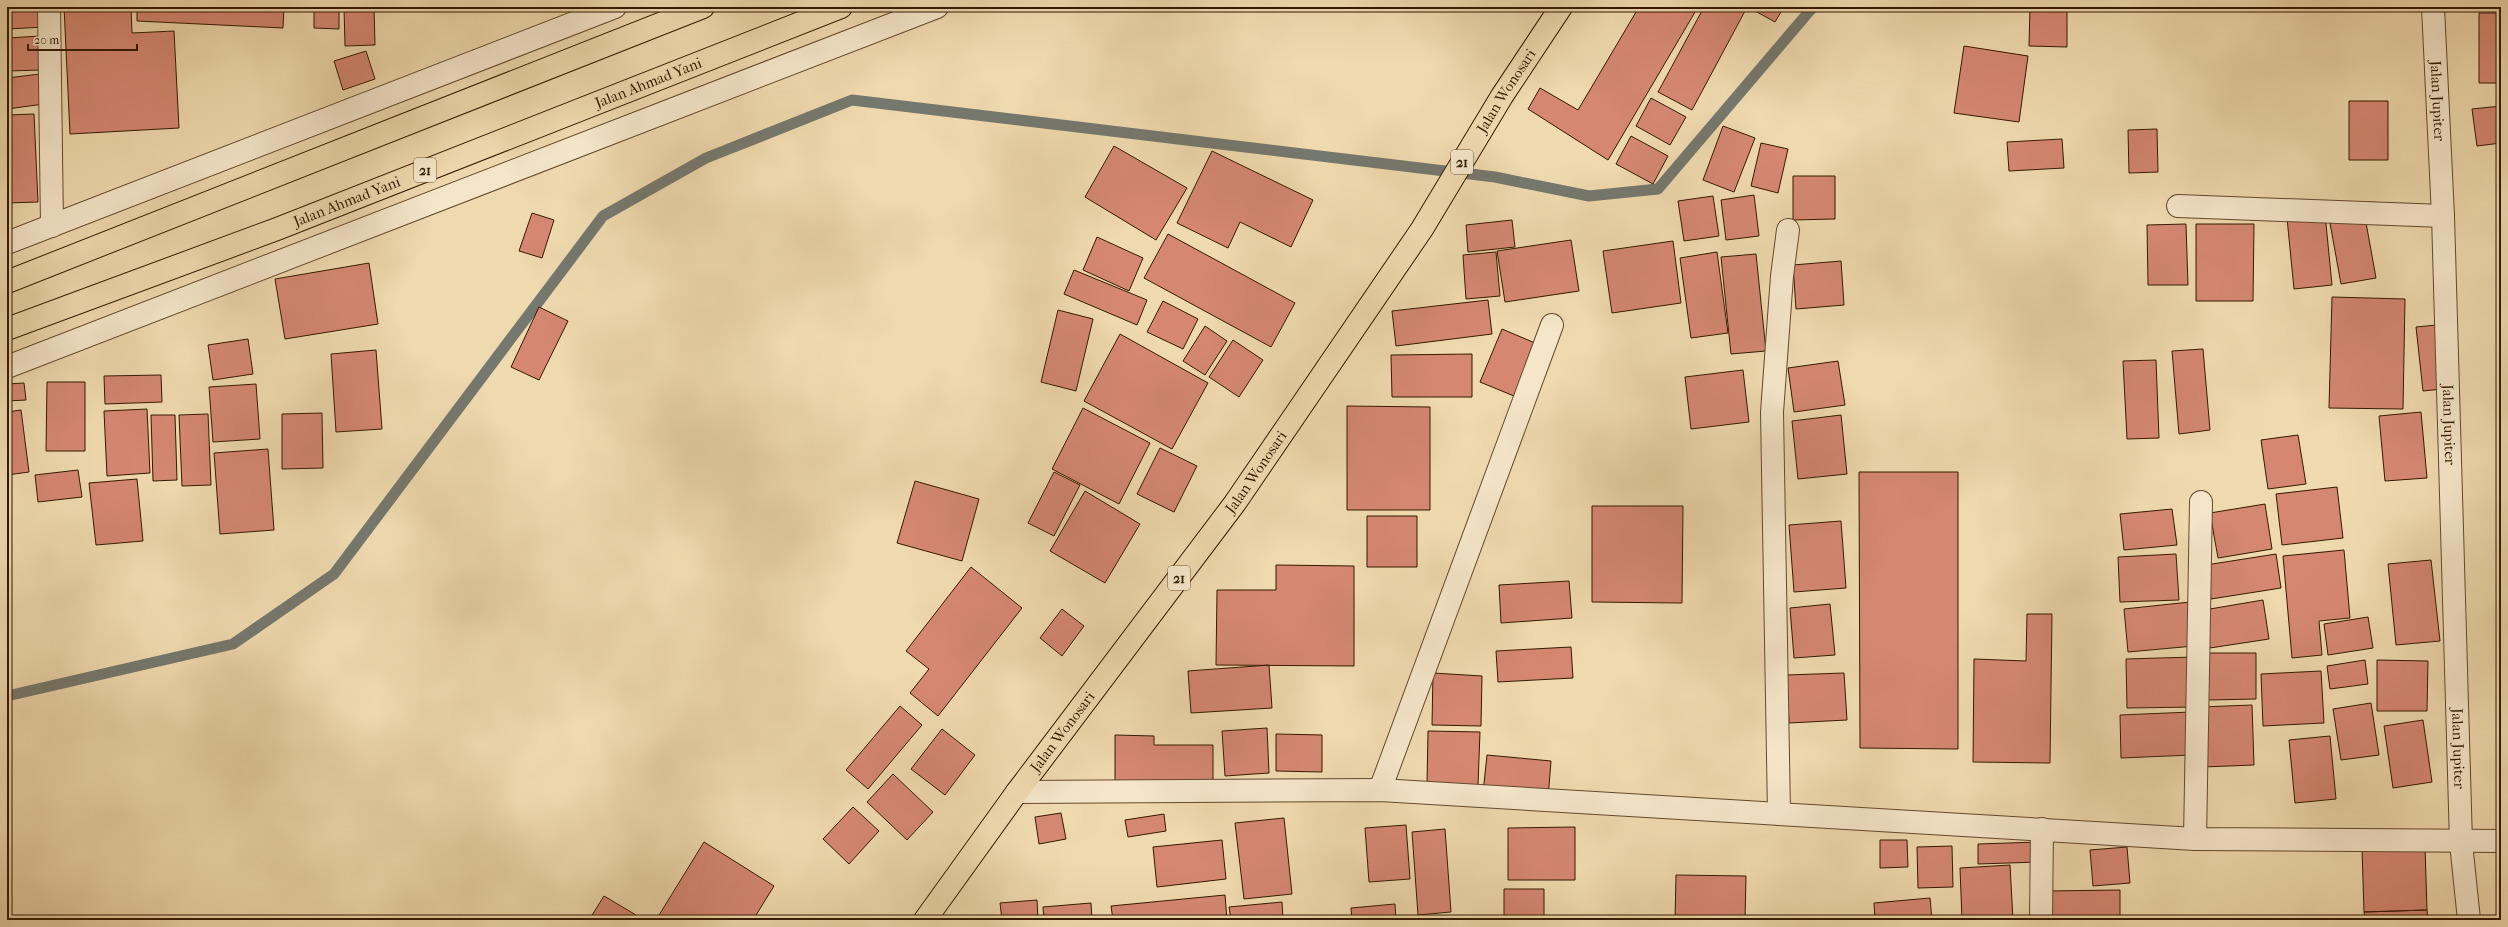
<svg xmlns="http://www.w3.org/2000/svg" width="2508" height="927" font-family="'IM FELL French Canon',serif">
	<rect width="100%" height="100%" fill="#efd9ae"/>
	<filter id="stains"><feTurbulence type="fractalNoise" baseFrequency=".005" numOctaves="4"/><feColorMatrix values="0 0 0 0 .2 0 0 0 0 .09 0 0 0 0 .02 0 0 0 .5 -.17"/></filter>
	<radialGradient id="worn" r=".72"><stop offset=".6" stop-color="#630" stop-opacity="0"/><stop offset="1" stop-color="#630" stop-opacity=".3"/></radialGradient>
	<g fill="none" stroke-linecap="round" stroke-linejoin="round">
		<path stroke="#75786e" stroke-width="11" d="M7,696L233,644L334,574L603,216L706,158L852,100L1495,177L1589,196L1658,189L1813,7"/>
	</g>
	<path fill="#d58772" stroke="#341900" d="M7,7H44L45,27L7,29Z
		M64,7H131L132,33L174,31L179,128L70,134Z
		M137,7H284L283,28L137,21Z
		M314,7H339V29L314,28Z
		M344,7H374L375,45L345,46Z
		M1639,7H1698L1608,160L1528,109L1540,88L1578,110Z
		M1704,7H1738L1745,11L1692,110L1658,92Z
		M1748,7H1784L1775,22Z
		M2030,7H2067V47L2029,46Z
		M2479,13H2501V83H2479Z
		M41,36L42,70L7,71V38Z
		M1964,46L2028,56L2019,122L1954,113Z
		M366,51L375,79L343,90L334,61Z
		M40,74L44,104L7,109V78Z
		M1651,98L1686,117L1670,145L1636,126Z
		M2349,101H2388V160H2349Z
		M2501,106V143L2477,146L2472,109Z
		M34,114L38,202L7,203V115Z
		M1723,126L1755,138L1734,192L1703,180Z
		M2157,129L2158,172L2129,173L2128,130Z
		M1631,136L1668,156L1653,184L1616,164Z
		M2062,139L2064,168L2009,171L2007,142Z
		M1761,143L1788,149L1778,193L1751,186Z
		M1114,146L1187,188L1156,240L1085,197Z
		M1212,151L1313,200L1291,247L1240,222L1228,248L1177,223Z
		M1793,176H1835V219L1793,220Z
		M1754,195L1759,236L1726,240L1721,200Z
		M1713,196L1719,236L1684,241L1678,201Z
		M532,213L554,220L542,258L519,251Z
		M2325,214L2332,285L2294,289L2287,218Z
		M2365,217L2376,278L2341,284L2330,223Z
		M1512,220L1515,247L1468,252L1466,225Z
		M2186,224L2188,285H2148L2147,225Z
		M2196,224H2254L2253,301H2196Z
		M1168,234L1295,303L1271,347L1144,278Z
		M1097,237L1143,258L1129,291L1083,270Z
		M1571,240L1579,291L1505,302L1497,251Z
		M1673,241L1681,303L1612,313L1603,251Z
		M1496,252L1500,296L1466,299L1463,255Z
		M1717,252L1728,333L1691,338L1680,258Z
		M1756,254L1766,351L1731,354L1721,257Z
		M1841,261L1844,305L1796,309L1793,265Z
		M369,263L378,324L285,339L275,279Z
		M1074,270L1147,300L1137,325L1064,294Z
		M2332,297L2405,299L2403,409L2329,408Z
		M1488,300L1492,334L1396,346L1392,311Z
		M1163,301L1198,319L1183,349L1147,332Z
		M539,307L568,321L539,380L511,367Z
		M1058,310L1093,319L1076,391L1041,382Z
		M2437,325L2443,389L2423,391L2416,327Z
		M1205,326L1227,341L1205,375L1183,361Z
		M1502,329L1535,343L1514,396L1480,382Z
		M1120,334L1208,383L1172,449L1084,401Z
		M248,339L253,374L213,380L208,345Z
		M1233,340L1263,360L1239,397L1209,377Z
		M2203,349L2210,430L2179,434L2172,351Z
		M376,350L382,429L336,432L331,354Z
		M1472,354V397H1392L1391,355Z
		M2156,360L2159,438L2127,439L2123,361Z
		M1838,361L1845,405L1794,412L1788,368Z
		M1743,370L1749,422L1691,429L1685,377Z
		M161,375L162,402L105,404L104,376Z
		M47,382H85V451H46Z
		M24,383L26,400L7,401V384Z
		M256,384L260,439L213,442L209,387Z
		M1347,406L1430,407V510H1347Z
		M1083,408L1150,443L1119,504L1052,469Z
		M147,409L150,473L107,476L104,411Z
		M21,410L29,472L7,475V412Z
		M2421,412L2427,478L2385,481L2379,416Z
		M322,413L323,468L282,469V414Z
		M208,414L211,485L182,486L179,415Z
		M151,415H175L177,480L153,481Z
		M1841,415L1847,474L1798,479L1792,421Z
		M2298,435L2306,484L2268,489L2261,440Z
		M1160,448L1197,466L1174,512L1137,494Z
		M268,449L274,530L220,534L214,453Z
		M78,470L82,497L38,502L35,475Z
		M1054,472L1080,485L1054,536L1028,523Z
		M1859,472H1958V749L1860,748Z
		M137,479L143,541L96,545L89,483Z
		M915,481L979,499L962,561L897,543Z
		M2337,487L2343,538L2282,545L2276,494Z
		M1085,491L1140,524L1105,583L1050,551Z
		M2265,504L2272,549L2218,558L2210,513Z
		M1592,506H1683L1682,603L1592,602Z
		M2172,509L2177,545L2124,550L2120,514Z
		M1367,516H1417V567H1367Z
		M1841,521L1846,588L1794,592L1789,525Z
		M2344,550L2350,618L2319,621L2322,655L2292,658L2283,556Z
		M2176,554L2179,600L2120,602L2118,557Z
		M2276,554L2281,588L2211,599L2206,565Z
		M2431,560L2440,641L2396,645L2388,564Z
		M1276,565L1354,566V666L1216,665L1217,590H1276Z
		M971,567L1022,608L938,716L910,693L929,669L906,651Z
		M1569,581L1572,618L1501,623L1499,585Z
		M2263,600L2269,639L2210,648L2204,610Z
		M2190,602L2194,646L2128,652L2124,609Z
		M1830,604L1835,655L1794,658L1790,608Z
		M1062,609L1084,626L1062,656L1040,638Z
		M2027,614H2052L2050,763L1973,762L1974,659L2026,661Z
		M2368,617L2373,648L2328,655L2324,624Z
		M1571,647L1573,678L1498,682L1496,651Z
		M2207,653H2256V699L2208,700Z
		M2194,657L2195,707L2127,708L2126,659Z
		M2365,660L2368,684L2330,689L2327,666Z
		M2377,660L2428,661L2427,711H2377Z
		M1269,665L1272,708L1191,713L1188,671Z
		M2321,671L2324,723L2263,726L2261,674Z
		M1433,673L1482,676L1481,726L1432,725Z
		M1844,673L1847,720L1789,723L1787,675Z
		M2371,703L2379,755L2341,760L2333,709Z
		M2252,705L2254,765L2203,767L2201,707Z
		M900,706L922,725L868,789L846,770Z
		M2191,712L2192,755L2121,758L2120,715Z
		M2423,720L2432,782L2393,788L2384,726Z
		M1267,728L1269,773L1225,776L1222,731Z
		M942,729L975,755L945,795L911,769Z
		M1428,731L1480,732L1478,785L1427,783Z
		M1276,734L1322,735V772L1276,771Z
		M1115,735L1154,736V745H1213V788L1115,781Z
		M2330,736L2336,799L2295,803L2289,740Z
		M1487,755L1551,761L1548,799L1483,793Z
		M893,774L933,812L907,840L867,802Z
		M853,807L879,831L849,864L823,839Z
		M1061,813L1066,839L1039,844L1035,817Z
		M1164,814L1166,831L1128,837L1125,820Z
		M1284,818L1292,894L1244,899L1235,823Z
		M1406,825L1410,879L1369,882L1365,828Z
		M1575,827V880H1508V828Z
		M1445,829L1451,912L1418,915L1412,832Z
		M1222,840L1226,879L1157,887L1153,847Z
		M1880,840H1907L1908,867L1880,868Z
		M704,842L774,886L753,920H656Z
		M2039,842V862L1978,864V844Z
		M1952,846L1953,887L1918,888L1917,847Z
		M2425,846L2427,910L2364,912L2362,848Z
		M2127,847L2130,883L2093,886L2090,850Z
		M2010,865L2013,920H1962L1960,868Z
		M2501,870V894L2499,871Z
		M1676,875L1746,876L1745,920H1675Z
		M1504,889H1544V920H1504Z
		M2120,890V920H2047V891Z
		M1225,895L1227,920H1113L1111,906Z
		M604,896L636,915L634,920H589Z
		M1930,898L1932,920H1875L1874,903Z
		M1037,900L1038,920H1002L1000,903Z
		M1282,902L1283,920H1231L1229,907Z
		M1091,903L1092,920H1044L1043,907Z
		M1395,904L1396,920H1352L1351,908Z
		M2427,910L2428,920H2365L2364,912Z"/>
	<g fill="none" stroke-linecap="round" stroke-linejoin="round">
		<g stroke="#63492c" stroke-width="24">
			<g id="minor">
				<path d="M49,7L52,226"/>
				<path id="s1" d="M2433,7L2443,216L2461,843L2469,920"/>
				<path d="M2178,206L2443,216"/>
				<path d="M7,243L615,7"/>
				<path d="M7,367L937,7"/>
				<path d="M1380,790L1552,325"/>
				<path d="M1017,792L1380,790L2195,839L2501,841"/>
				<path d="M1779,814L1772,412L1782,276L1788,230"/>
				<path d="M2195,839L2201,502"/>
				<path d="M2041,920L2042,829"/>
			</g>
		</g>
		<g stroke="#341900" stroke-width="24">
			<g id="highway">
				<path d="M7,282L703,7"/>
				<path id="s2" d="M7,329L277,229L841,7"/>
				<path id="s3" d="M925,920L1017,792L1235,503L1422,229L1502,96L1561,7"/>
			</g>
		</g>
		<use href="#minor" stroke="#f5e6ca" stroke-width="22"/>
		<use href="#highway" stroke="#efd9ae" stroke-width="22"/>
	</g>
	<g text-anchor="middle" dominant-baseline="central" stroke-width="3" stroke-linejoin="round" paint-order="stroke">
		<g fill="#f5e6ca" stroke="#6e563d" stroke-width="1">
			<rect x="1451" y="150" width="22" height="24" rx="3"/>
			<rect x="414" y="158" width="22" height="24" rx="3"/>
			<rect x="1168" y="566" width="22" height="24" rx="3"/>
		</g>
		<g font-size="14" font-weight="bold" fill="#341900">
			<text x="1462" y="162">21</text>
			<text x="425" y="170">21</text>
			<text x="1179" y="578">21</text>
		</g>
		<g font-size="15" fill="#341900" stroke="#f5e6ca">
			<text stroke="none"><textPath href="#s2" startOffset="687">Jalan Ahmad Yani</textPath></text>
			<text stroke="none"><textPath href="#s3" startOffset="1013">Jalan Wonosari</textPath></text>
			<text stroke="none"><textPath href="#s1" startOffset="94">Jalan Jupiter</textPath></text>
			<text stroke="none"><textPath href="#s2" startOffset="363">Jalan Ahmad Yani</textPath></text>
			<text stroke="none"><textPath href="#s1" startOffset="418">Jalan Jupiter</textPath></text>
			<text stroke="none"><textPath href="#s3" startOffset="557">Jalan Wonosari</textPath></text>
			<text stroke="none"><textPath href="#s3" startOffset="233">Jalan Wonosari</textPath></text>
			<text stroke="none"><textPath href="#s1" startOffset="742">Jalan Jupiter</textPath></text>
		</g>
	</g>
	<rect width="2508" height="927" fill="none" stroke="#efd9ae" stroke-width="24"/>
	<rect x="8" y="8" width="2492" height="911" fill="none" stroke="#341900" stroke-width="2"/>
	<rect x="12" y="12" width="2484" height="903" fill="none" stroke="#341900"/>
	<path d="M28 44v6h109v-6" fill="none" stroke="#341900" stroke-width="2"/>
	<text x="34" y="44" font-size="12" fill="#341900" stroke="#f5e6ca" stroke-width="3" paint-order="stroke">20 m</text>
	<rect width="100%" height="100%" filter="url(#stains)"/>
	<rect width="100%" height="100%" fill="url(#worn)"/>
</svg>
